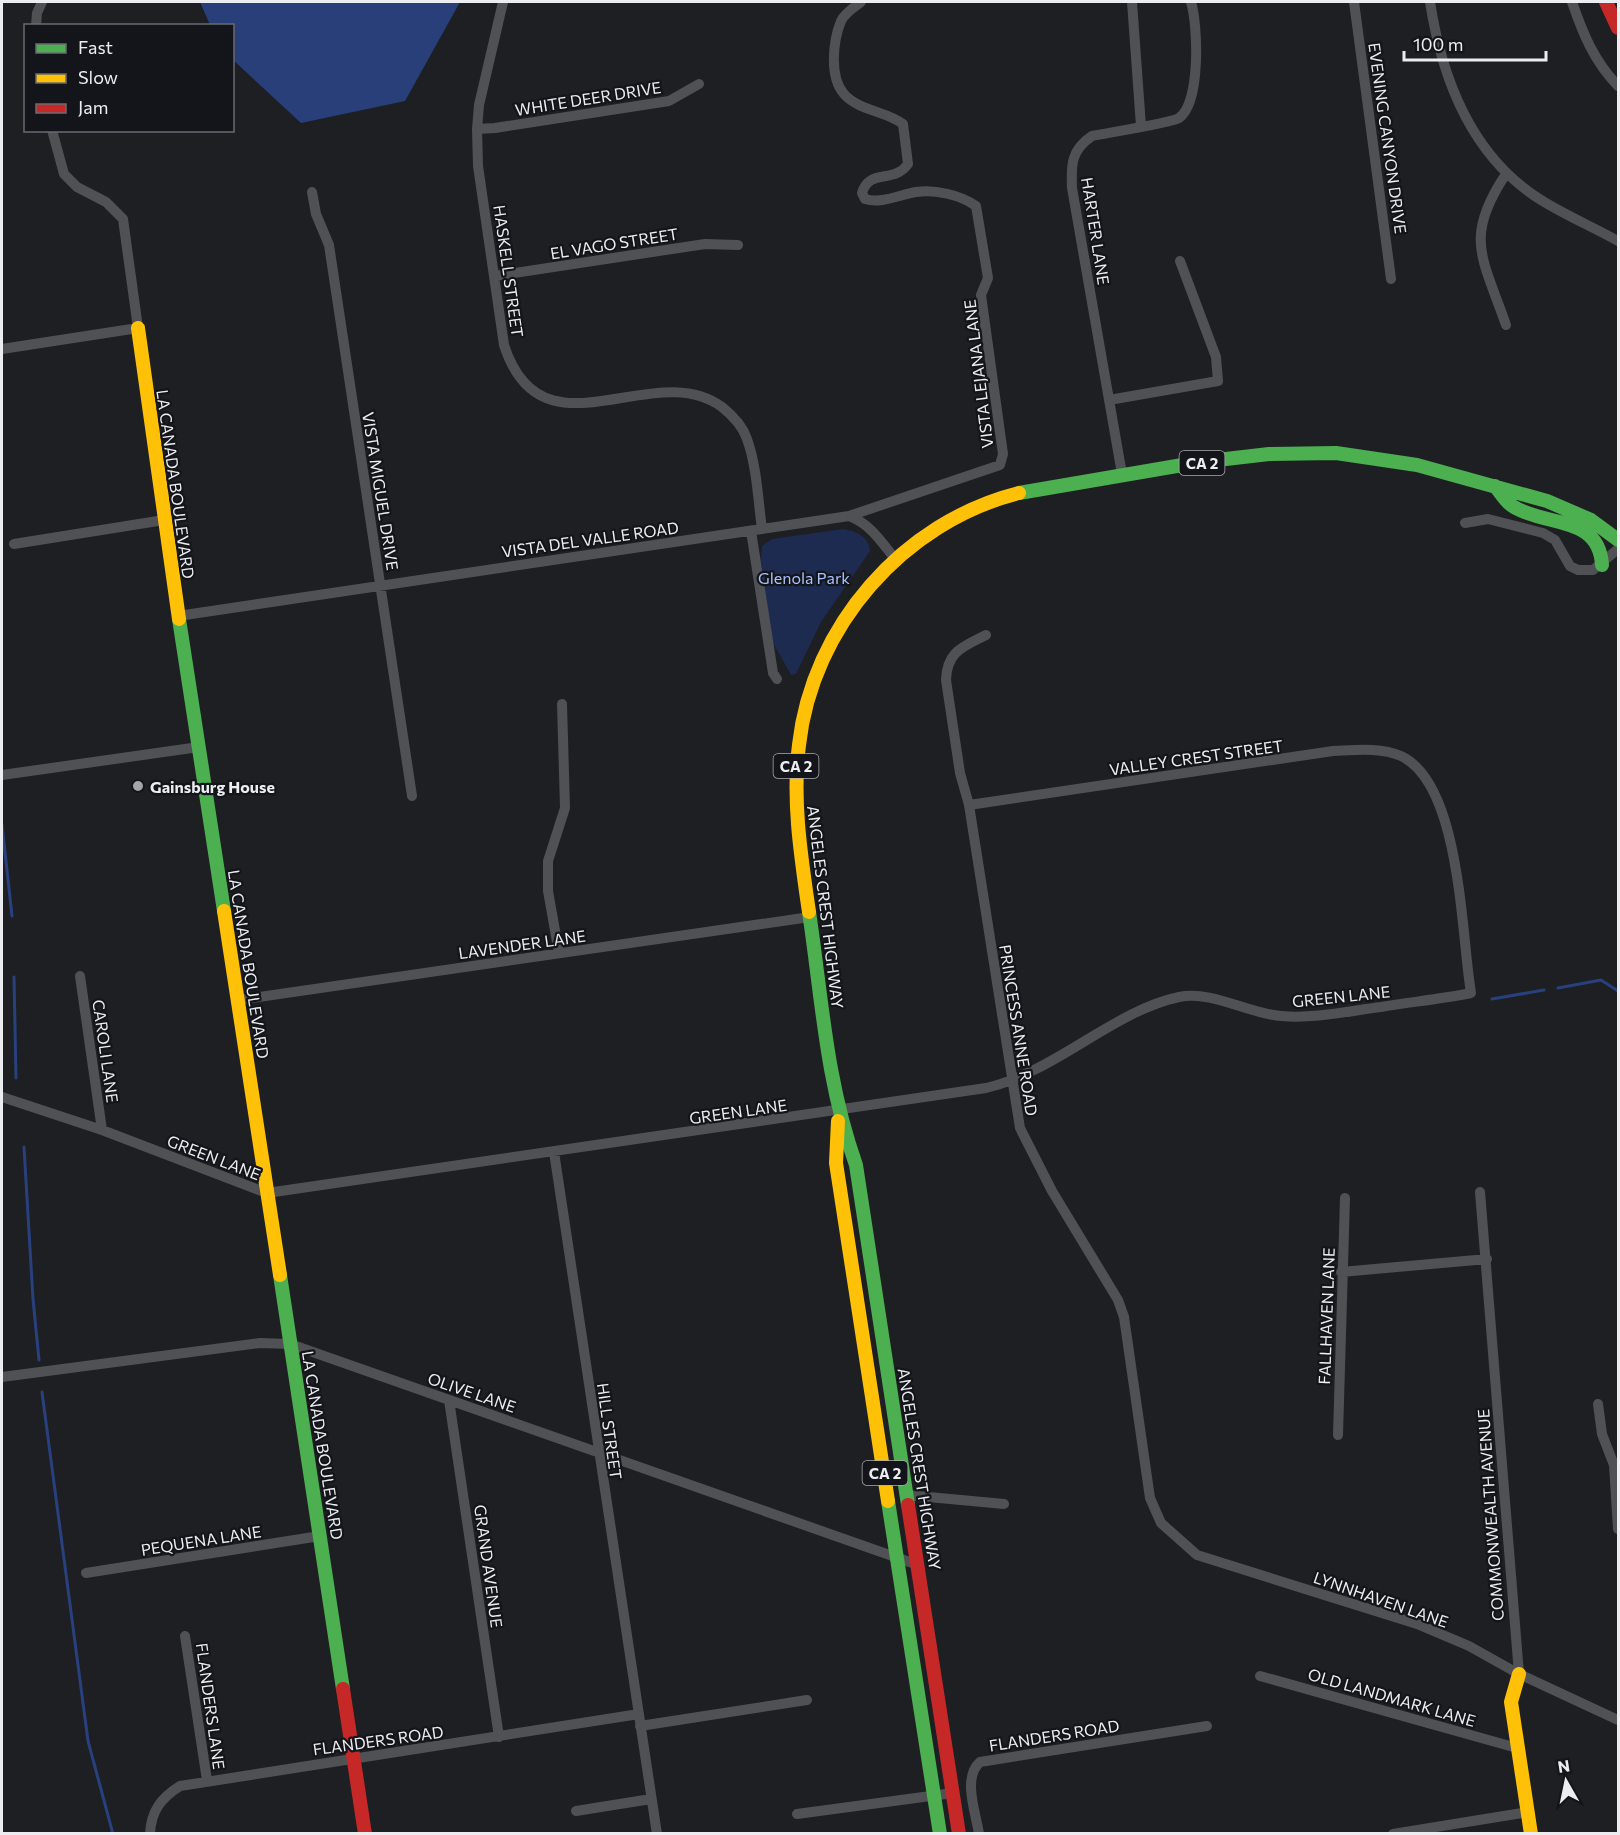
<svg xmlns="http://www.w3.org/2000/svg" width="1620" height="1835" font-family="Commissioner,sans-serif">
	<rect width="100%" height="100%" fill="#1d1f22"/>
	<path fill="#1d2b50" d="M843,529C856,531 870,537 870,551L821,622L796,674L791,675L772,641L761,560L762,546L772,539Z"/>
	<path fill="#283f7a" d="M200,2H460L405,101L301,123L233,60L232,26L210,25Z"/>
	<g fill="none" stroke-linecap="round" stroke-linejoin="round">
		<path stroke="#29407f" stroke-width="3" d="M2,825L12,916
			M14,977L16,1078
			M1558,988L1601,980L1618,991
			M1492,999L1544,990
			M24,1147L33,1299L39,1360
			M42,1392L88,1741L113,1834"/>
		<path stroke="#505154" stroke-width="10" d="M503,2L479,105L477,129L478,166L504,345C542,463 653,356 722,407C732,415 743,427 747,439C757,467 758,500 762,529
			M1132,2L1141,126
			M1354,2L1391,279
			M1430,2C1442,79 1472,157 1541,200C1565,215 1593,227 1618,241
			M1572,2C1583,34 1594,61 1618,86
			M36,26L37,13L42,2
			M477,129L495,128L669,101L699,84
			M312,192L316,214L329,245L412,796
			M495,276L705,244L738,245
			M1506,325C1483,258 1463,238 1506,174
			M2,349L138,328L123,219L106,202L77,187L64,174L52,130
			M1109,400L1218,381L1216,357L1180,261
			M1122,474L1072,188C1071,165 1071,150 1092,136C1106,133 1171,123 1179,118C1201,103 1198,25 1191,2
			M849,516C871,524 882,543 896,560
			M1465,523L1488,519L1543,533L1555,540L1570,566L1578,570H1593L1618,549
			M751,531L773,673L777,679
			M14,544L164,520
			M178,616L849,516L1000,465L1003,454L981,295L988,278L976,206C961,195 934,189 916,192C899,195 881,204 865,199L862,193C869,168 894,184 908,164L903,124C886,111 859,111 844,94C829,77 833,41 841,21C844,14 854,7 861,2
			M986,635C963,647 947,651 946,680L960,773L969,805L1020,1128L1052,1191L1118,1300L1124,1317L1150,1498L1161,1523L1197,1555L1417,1624L1469,1646L1519,1674L1618,1720
			M2,775L199,747
			M559,953L548,891V861L565,808L562,704
			M80,976L102,1130
			M238,1000L810,917
			M2,1097L102,1130L267,1193L986,1088C1057,1071 1113,1011 1179,997C1213,990 1248,1014 1281,1016C1314,1019 1349,1011 1381,1007C1411,1002 1441,999 1471,993C1461,934 1461,784 1401,756C1380,747 1356,750 1333,751L969,805
			M554,1152L657,1834
			M1480,1192L1519,1674
			M1341,1272L1487,1259
			M2,1377L260,1343L290,1344L918,1565
			M449,1400L499,1737
			M1598,1404L1602,1434L1614,1465L1618,1529
			M1338,1435L1345,1198
			M907,1495L1004,1504
			M86,1573L320,1536
			M185,1636L207,1780
			M1260,1676L1517,1748
			M640,1726L807,1700
			M576,1811L651,1799
			M797,1814L953,1793
			M150,1834C151,1811 161,1798 180,1786L639,1714
			M979,1834C976,1813 962,1778 980,1762L1207,1726
			M1393,1834L1528,1812"/>
		<path stroke="#4caf50" stroke-width="14" d="M1495,486C1501,493 1506,503 1514,507C1547,527 1599,515 1602,565
			M1019,493L1200,462L1269,454L1336,453L1417,465L1547,501L1591,520L1618,540
			M179,619L224,911
			M809,912C822,999 826,1081 856,1165L908,1505
			M280,1275L343,1689
			M888,1501L940,1834"/>
		<path stroke="#ffc107" stroke-width="14" d="M138,328L179,619
			M224,911L280,1275
			M809,912C801,857 792,800 799,745C812,627 903,522 1019,493
			M838,1121L836,1163L888,1501
			M1519,1674L1511,1702L1531,1834"/>
		<path stroke="#c62828" stroke-width="14" d="M1606,2L1618,28
			M908,1505L959,1834
			M343,1689L365,1834"/>
	</g>
	<circle fill="#a3a5a9" stroke="#13151a" stroke-width="2" cx="138" cy="786" r="6"/>
	<g text-anchor="middle" dominant-baseline="central" stroke-width="4.5" stroke-linejoin="round" paint-order="stroke">
		<g fill="#13151a" stroke="#aaacb0" stroke-width="1.5">
			<rect x="1179.5" y="451" width="45" height="24" rx="4.5"/>
			<rect x="773.5" y="754" width="45" height="24" rx="4.5"/>
			<rect x="862.5" y="1461" width="45" height="24" rx="4.5"/>
		</g>
		<g font-size="15" font-weight="bold" fill="#ebedf1">
			<text x="1202" y="463">CA 2</text>
			<text x="796" y="766">CA 2</text>
			<text x="885" y="1473">CA 2</text>
		</g>
		<g font-size="16" fill="#ebedf1" stroke="#13151a">
			<text transform="translate(588 98) rotate(-9)">WHITE DEER DRIVE</text>
			<text transform="translate(1388 138) rotate(82)">EVENING CANYON DRIVE</text>
			<text transform="translate(1096 231) rotate(81)">HARTER LANE</text>
			<text transform="translate(614 243) rotate(-9)">EL VAGO STREET</text>
			<text transform="translate(509 271) rotate(82)">HASKELL STREET</text>
			<text transform="translate(978 374) rotate(-97)">VISTA LEJANA LANE</text>
			<text transform="translate(176 484) rotate(82)">LA CANADA BOULEVARD</text>
			<text transform="translate(381 491) rotate(81)">VISTA MIGUEL DRIVE</text>
			<text transform="translate(590 539) rotate(-8)">VISTA DEL VALLE ROAD</text>
			<text transform="translate(1196 757) rotate(-8)">VALLEY CREST STREET</text>
			<text transform="translate(826 907) rotate(83)">ANGELES CREST HIGHWAY</text>
			<text transform="translate(522 944) rotate(-8)">LAVENDER LANE</text>
			<text transform="translate(249 964) rotate(81)">LA CANADA BOULEVARD</text>
			<text transform="translate(1341 996) rotate(-6)">GREEN LANE</text>
			<text transform="translate(1019 1030) rotate(81)">PRINCESS ANNE ROAD</text>
			<text transform="translate(106 1051) rotate(82)">CAROLI LANE</text>
			<text transform="translate(738 1111) rotate(-8)">GREEN LANE</text>
			<text transform="translate(214 1157) rotate(21)">GREEN LANE</text>
			<text transform="translate(1326 1316) rotate(-88)">FALLHAVEN LANE</text>
			<text transform="translate(472 1392) rotate(19)">OLIVE LANE</text>
			<text transform="translate(610 1431) rotate(82)">HILL STREET</text>
			<text transform="translate(323 1445) rotate(81)">LA CANADA BOULEVARD</text>
			<text transform="translate(920 1469) rotate(81)">ANGELES CREST HIGHWAY</text>
			<text transform="translate(1490 1515) rotate(-94)">COMMONWEALTH AVENUE</text>
			<text transform="translate(201 1540) rotate(-9)">PEQUENA LANE</text>
			<text transform="translate(489 1566) rotate(82)">GRAND AVENUE</text>
			<text transform="translate(1381 1599) rotate(19)">LYNNHAVEN LANE</text>
			<text transform="translate(1392 1697) rotate(16)">OLD LANDMARK LANE</text>
			<text transform="translate(211 1706) rotate(82)">FLANDERS LANE</text>
			<text transform="translate(1054 1735) rotate(-9)">FLANDERS ROAD</text>
			<text transform="translate(378 1740) rotate(-8)">FLANDERS ROAD</text>
		</g>
		<g font-size="16" fill="#a9c3ff" stroke="#13151a">
			<text x="804" y="577">Glenola Park</text>
		</g>
		<g font-size="16" font-weight="bold" fill="#ebedf1" stroke="#13151a" text-anchor="start">
			<text x="150" y="786">Gainsburg House</text>
		</g>
	</g>
	<rect width="1620" height="1835" fill="none" stroke="#ebedf1" stroke-width="6"/>
	<rect x="24" y="24" width="210" height="108" fill="#13151a" stroke="#696b70" stroke-width="1.5"/>
	<rect x="36" y="44" width="30" height="9" fill="#4caf50" stroke="#696b70" stroke-width="1.5"/>
	<text x="78" y="54" font-size="18" fill="#ebedf1">Fast</text>
	<rect x="36" y="74" width="30" height="9" fill="#ffc107" stroke="#696b70" stroke-width="1.5"/>
	<text x="78" y="84" font-size="18" fill="#ebedf1">Slow</text>
	<rect x="36" y="104" width="30" height="9" fill="#c62828" stroke="#696b70" stroke-width="1.5"/>
	<text x="78" y="114" font-size="18" fill="#ebedf1">Jam</text>
	<g transform="translate(1566 1781) rotate(351)" stroke="#13151a" stroke-width="4.5" paint-order="stroke">
	<path d="M0-4.5L10 22L0 15L-10 22Z" fill="#ebedf1"/>
	<text y="-9" font-size="16" font-weight="bold" text-anchor="middle" fill="#ebedf1">N</text>
	</g>
	<path d="M1404 51v9h142v-9" fill="none" stroke="#ebedf1" stroke-width="3"/>
	<text x="1413" y="51" font-size="18" fill="#ebedf1" stroke="#13151a" stroke-width="4.5" paint-order="stroke">100 m</text>
</svg>
